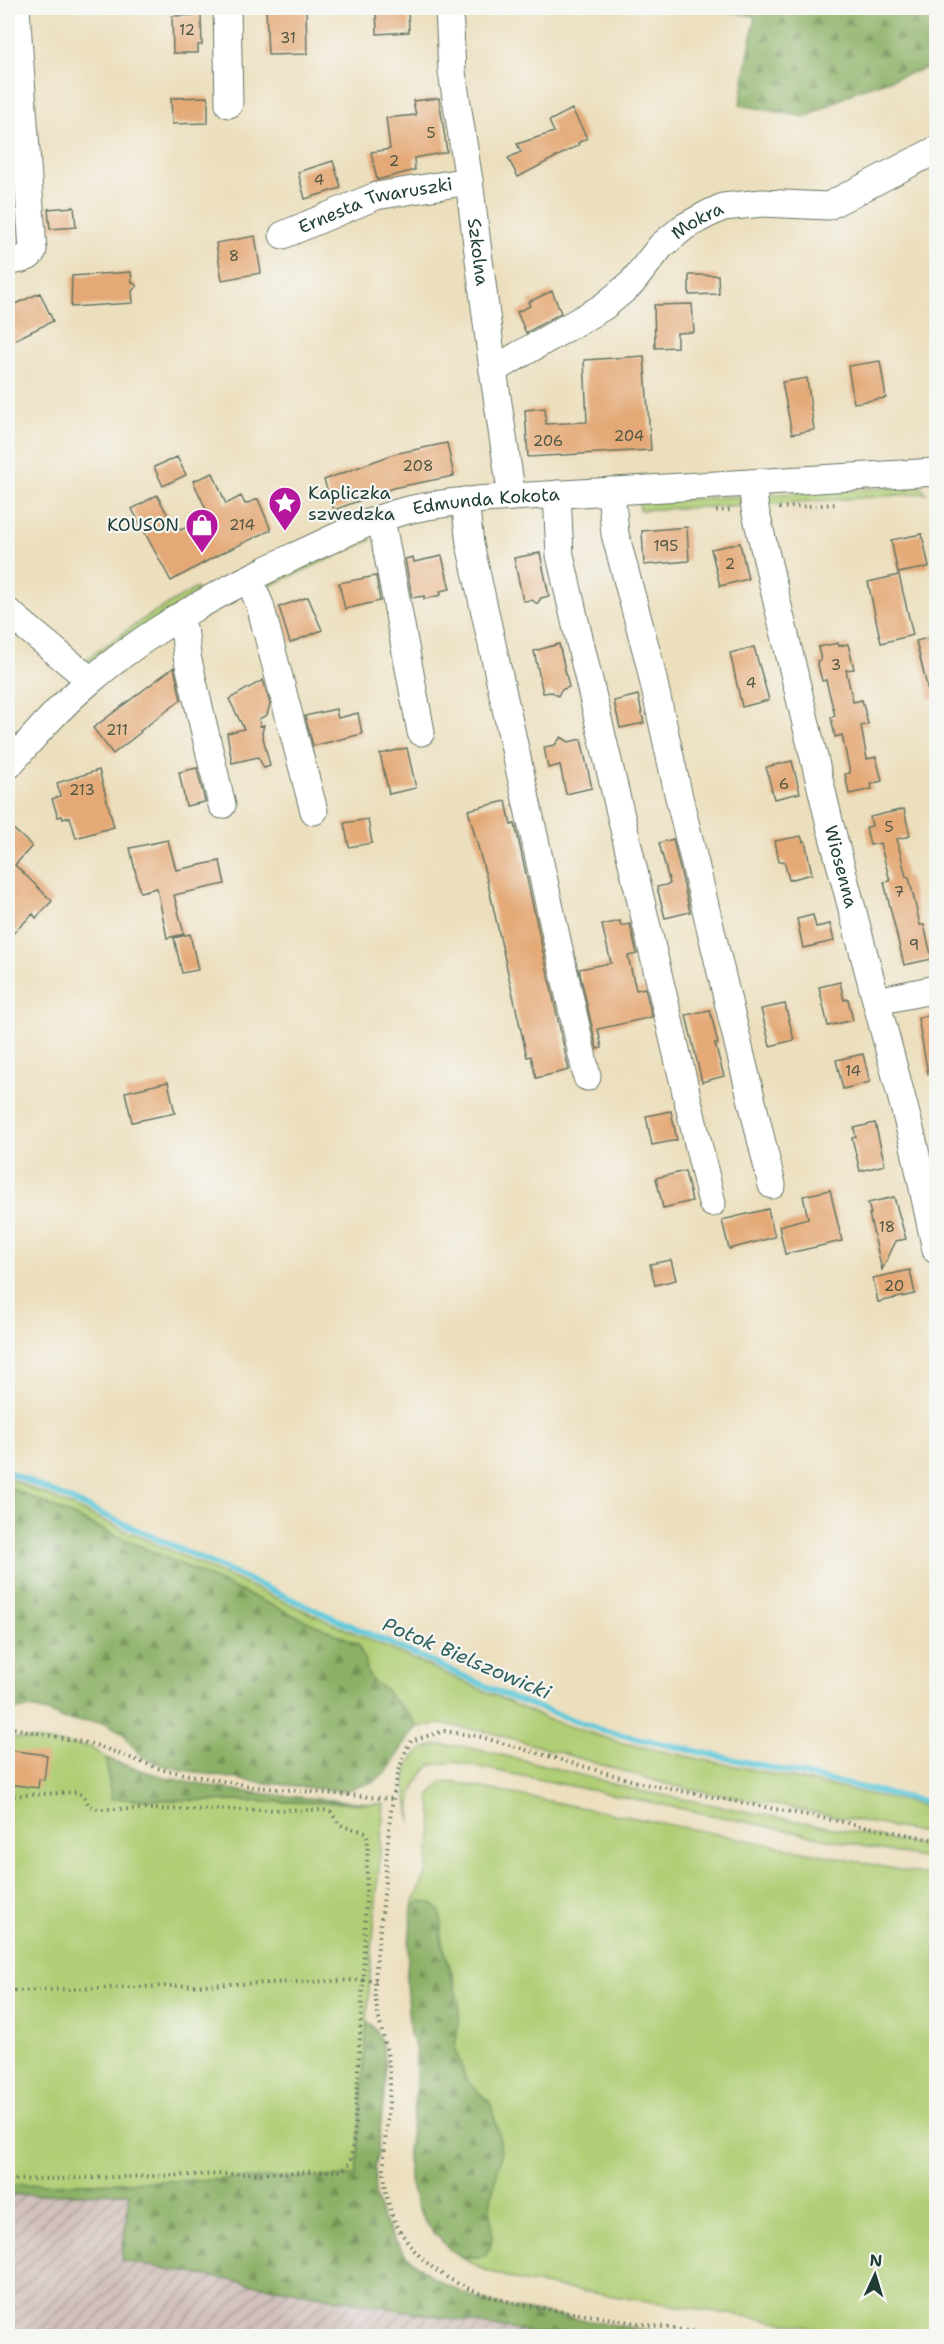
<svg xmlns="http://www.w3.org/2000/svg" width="944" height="2344" font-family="'Shantell Sans',sans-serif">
	<defs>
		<pattern id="industrial-furrows" width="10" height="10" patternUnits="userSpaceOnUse" patternTransform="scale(1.5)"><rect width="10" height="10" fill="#d1c0bc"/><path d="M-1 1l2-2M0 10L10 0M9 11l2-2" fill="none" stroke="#a99d9a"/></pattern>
		<pattern id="forest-firs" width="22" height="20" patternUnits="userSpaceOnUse" patternTransform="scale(1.5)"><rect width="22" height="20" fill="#8cb166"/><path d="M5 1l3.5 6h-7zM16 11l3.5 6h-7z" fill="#729155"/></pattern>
	</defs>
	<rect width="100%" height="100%" fill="#f6f6f2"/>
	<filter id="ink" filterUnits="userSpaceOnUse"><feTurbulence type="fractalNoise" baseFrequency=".0167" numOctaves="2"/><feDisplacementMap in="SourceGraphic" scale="12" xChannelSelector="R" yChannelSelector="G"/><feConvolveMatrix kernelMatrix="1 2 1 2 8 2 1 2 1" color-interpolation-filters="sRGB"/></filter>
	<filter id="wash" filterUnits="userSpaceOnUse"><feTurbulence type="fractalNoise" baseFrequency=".008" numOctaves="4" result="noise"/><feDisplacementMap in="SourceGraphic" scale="24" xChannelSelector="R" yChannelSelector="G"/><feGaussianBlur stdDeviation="1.35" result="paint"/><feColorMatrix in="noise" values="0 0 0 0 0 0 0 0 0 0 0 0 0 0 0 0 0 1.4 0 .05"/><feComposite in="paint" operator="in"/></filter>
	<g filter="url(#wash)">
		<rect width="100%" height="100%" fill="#ecdfbe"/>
		<path fill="url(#industrial-furrows)" d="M130,2193L121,2261L539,2334L590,2331L623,2336H8V2195Z"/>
		<path fill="#b0ce75" stroke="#688654" stroke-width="1.5" d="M920,486L926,493L761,505L760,495Z
			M745,496L746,505L640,510L639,502Z
			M369,535L371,540L265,588L263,585Z
			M196,588L198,592L97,660H86L142,620Z
			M8,1478L547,1719L618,1742L936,1808V1835L674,1786L489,1732L441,1724L417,1727L409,1714L390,1697L385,1689L374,1683L368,1675L366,1664L358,1644L8,1487Z
			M8,1737L90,1747L106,1758L111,1799L384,1804L370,1976L357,2176L8,2185Z
			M436,1745L461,1746L532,1762L636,1790L936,1848V1861L454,1762L431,1765C413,1782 409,1799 411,1823C406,1793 396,1752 436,1745Z
			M442,1782L457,1783L936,1877V2336H836L802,2325L523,2282L485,2270L462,2257H483L490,2248L492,2236L490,2204L501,2154L499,2134L490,2103L466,2080L455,2049V1983L441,1938L442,1925L412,1907L427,1871L433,1819L429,1797Z"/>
		<path fill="url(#forest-firs)" stroke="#56774d" stroke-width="1.5" d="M709,8H936V65L858,90L806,117L740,105L755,16Z
			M8,1487L358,1644L366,1664L368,1675L374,1683L385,1689L390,1697L409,1714L417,1727L408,1737L387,1772L373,1782L343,1791L248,1781L168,1767L141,1756L123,1733L106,1723L66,1720L48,1712L31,1708L8,1711Z
			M106,1758C189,1792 279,1795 367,1803L111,1799Z
			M421,1901L431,1903L440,1911L442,1926L441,1938L459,2002V2019L455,2049L466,2080L490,2103L499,2134L501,2154L490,2204L492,2236L490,2248L483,2257H462L449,2249L425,2222L415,2201L410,2180L407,2159L416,2092V2050L410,2034L406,1983L412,1907Z
			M367,2023C407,2045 367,2158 376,2198C384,2231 403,2256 430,2275C474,2305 526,2311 577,2319C615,2325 652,2331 690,2336H623L590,2331L539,2334L121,2261L130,2193L8,2195V2185L356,2176Z"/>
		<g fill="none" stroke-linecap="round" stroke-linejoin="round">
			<path stroke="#5fc9db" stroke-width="6" d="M8,1472L512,1698L604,1731L936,1804"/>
		</g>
		<g id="blocks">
			<path fill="#e4a976" d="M266,8H306L307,54L268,55Z
				M376,8H408L409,32L377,34Z
				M201,15L202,45H198V53H173L172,16Z
				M208,97V123L172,124L171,98Z
				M439,98L447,152L414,158L415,170L377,180L371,152L390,149L386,118L416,115L413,101Z
				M572,109L587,138L578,143L579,145L518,177L508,158L521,152L517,144L554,132L549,121Z
				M333,161L341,188L305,199L298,172Z
				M74,207L76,227L50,229L48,209Z
				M255,236L261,273L222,280L216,243Z
				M131,272L132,282L137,286L132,291L133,303L71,307L72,276Z
				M689,275H718L719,294L689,295Z
				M552,291L561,313L526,333L517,312L530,306L528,302Z
				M40,293L53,321L8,343V307Z
				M692,304L694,332L677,333V347L655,348L654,305Z
				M644,356L651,450L528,457L525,410L545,408L546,424L587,422L584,360Z
				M880,361L886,398L854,403L848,366Z
				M807,378L814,430L792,434L782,382Z
				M447,443L454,476L393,488L334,510L324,480L394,454Z
				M177,457L186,475L163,486L154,467Z
				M213,473L226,504L241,496L245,504L258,499L271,530L218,555L171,581L132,509L157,495L171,521L181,530L209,516L193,481Z
				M687,527L689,561L644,565L642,531Z
				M922,534L929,567L898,573L891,540Z
				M740,543L748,579L720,586L711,549Z
				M540,553L549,596L541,598L537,604L532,600L523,601L514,558Z
				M442,556L450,589L440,591L441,595L424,599V596L412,598L405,559L413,557L414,562Z
				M899,575L913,635L881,643L868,582Z
				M376,576L380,601L345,609L339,583Z
				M308,597L322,630L290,643L279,607Z
				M936,636V698L930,699L916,641Z
				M838,643L839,646L848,644L854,669L846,670L853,702L862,700L868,724L861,726L867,759L876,757L882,781L871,784L872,789L849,794L845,774L850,773L842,735L835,737L831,717L835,716L826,680L822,681L817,661L821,660L818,647Z
				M559,644L569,687L561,690L558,696L552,692L543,693L534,651Z
				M754,647L769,700L742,707L730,653Z
				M174,667L181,700L140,731L141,732L113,754L93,728Z
				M263,680L270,704L267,715L259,719L260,726L264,725L262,733L270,766L264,768L258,757L232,763L227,733L244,729L229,699Z
				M638,695L644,723L620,728L614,701Z
				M336,709L338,718L358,713L362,734L313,746L305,716Z
				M561,737L569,742L581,739L592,788L566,794L560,765L548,768L544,747L555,745Z
				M407,748L416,788L389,794L380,754Z
				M792,761L800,793L774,799L766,767Z
				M197,768L205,802L186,806L179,772Z
				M99,770L114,827L76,838L70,817L63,819L62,816L58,817L52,799L60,796L57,783Z
				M506,801L511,825L515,824L569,1070L536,1078L531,1056L527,1057L487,880L468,810Z
				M904,809L910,836L897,839L906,877H909L920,925H924L932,959L904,965L884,882L890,881L880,843L870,845L866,827L872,826L870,817Z
				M368,819L372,843L349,847L344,823Z
				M8,824L32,846L15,865L52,901L36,918L33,914L8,938Z
				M801,836L803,842L805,841L812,874L789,880L784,861L779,862L775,841Z
				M673,839L690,912L665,918L657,887L670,884L659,843Z
				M168,840L176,870L220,861L225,884L174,895L184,934L167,938L157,888L140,892L130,848Z
				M813,915L816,927L830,924L834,941L803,948L797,919Z
				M620,921L621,926L630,924L637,954L628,956L636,990L645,988L652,1017L598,1029L602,1048L597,1049L579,969L611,963L602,925Z
				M190,934L198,970L182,973L174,938Z
				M840,982L844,1000L848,999L853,1020L828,1026L819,987Z
				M785,1004L794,1040L770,1046L761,1009Z
				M710,1010L718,1044H715L724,1076L702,1082L686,1015Z
				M936,1014V1073L928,1074L918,1018Z
				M863,1054L870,1082L843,1089L836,1060Z
				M168,1082L175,1113L132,1122L125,1092Z
				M671,1111L677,1140L652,1145L646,1116Z
				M875,1123L885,1165L860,1171L852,1138L856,1137L854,1128Z
				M685,1171L692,1201L663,1208L656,1178Z
				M830,1190L842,1241L785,1254L779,1226L808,1218L803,1196Z
				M894,1197L906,1239L896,1241L882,1270L869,1214H871L868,1203Z
				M768,1209L775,1237L729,1249L722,1220Z
				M671,1260L676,1280L655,1285L650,1264Z
				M910,1270L915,1294L878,1302L873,1278Z
				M8,1750L47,1755L44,1780L39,1779L38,1788L8,1784Z"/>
		</g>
	</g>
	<g filter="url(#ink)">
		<use href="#blocks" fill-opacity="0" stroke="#677664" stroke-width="1.5"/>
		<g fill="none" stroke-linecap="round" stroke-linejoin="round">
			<g stroke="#677664" stroke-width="29">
				<g id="minor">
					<path d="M227,8L229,104"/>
					<path id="s1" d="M449,8L452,72L469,181L493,370L512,497"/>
					<path id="s2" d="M283,235L376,196L469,181"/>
					<path d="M8,261C17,260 30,260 33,250L16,8"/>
					<path id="s3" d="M493,370L603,307L631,284L661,246L684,227L708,214L723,207L762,203L828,206L936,150"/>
					<path id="s4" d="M752,483L755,509L830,825L913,1141L936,1250"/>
					<path d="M611,491L615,534L649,661L678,793L772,1185"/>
					<path d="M557,494L560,555L575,621L712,1203"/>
					<path d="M465,501L470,544L587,1077"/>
					<path d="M381,519L421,732"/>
					<path d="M249,579L260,605L314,811"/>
					<path d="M8,612L90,680"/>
					<path d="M176,618L185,635L187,656L222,805"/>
					<path id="s5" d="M8,766C34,736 60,706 90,681C151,628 223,590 295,556C331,540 366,521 404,511C440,502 476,500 512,497L936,472"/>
					<path d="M877,1001L936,989"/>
				</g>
			</g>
			<path stroke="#677664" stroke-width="4" stroke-dasharray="1.5 4.5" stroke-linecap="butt" d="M779,508L837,504
				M716,511L732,510
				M8,795L14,788
				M8,1727L96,1745L163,1770L256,1787L393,1799
				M8,1796L77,1792L84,1796L89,1806L98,1809L324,1810L331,1812L339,1824L345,1827L366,1832L368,1839L363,1980H376
				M8,1991L363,1980L354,2140L350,2163L342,2171L8,2180
				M722,2336C682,2330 641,2324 601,2317C543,2308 472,2303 426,2262C408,2246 393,2224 388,2201C378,2160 390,2121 390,2080C390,2049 376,2021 375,1991C375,1963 380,1933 383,1905C388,1856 387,1783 411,1741L444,1731L481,1737L645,1784L936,1840"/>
			<use href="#minor" stroke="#fff" stroke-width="27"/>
		</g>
	</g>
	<defs>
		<g id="sight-pin" transform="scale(1.725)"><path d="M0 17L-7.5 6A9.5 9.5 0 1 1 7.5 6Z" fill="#b5179e" stroke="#f6f6f2"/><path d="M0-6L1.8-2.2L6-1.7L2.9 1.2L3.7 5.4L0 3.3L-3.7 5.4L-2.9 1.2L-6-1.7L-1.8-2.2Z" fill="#fff"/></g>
		<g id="shop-pin" transform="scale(1.725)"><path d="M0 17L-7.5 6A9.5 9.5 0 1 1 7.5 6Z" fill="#b5179e" stroke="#f6f6f2"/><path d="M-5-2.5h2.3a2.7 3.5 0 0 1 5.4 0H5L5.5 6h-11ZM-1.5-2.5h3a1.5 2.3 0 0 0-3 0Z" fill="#fff"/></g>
	</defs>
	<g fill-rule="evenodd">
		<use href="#sight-pin" x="285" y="503"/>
		<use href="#shop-pin" x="202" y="525"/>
	</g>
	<g text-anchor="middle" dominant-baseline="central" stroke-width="4.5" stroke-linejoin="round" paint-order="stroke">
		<g font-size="15" fill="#505844">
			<text x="187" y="30">12</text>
			<text x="288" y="38">31</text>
			<text x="431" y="133">5</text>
			<text x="394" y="161">2</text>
			<text x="319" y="180">4</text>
			<text x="234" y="256">8</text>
			<text x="629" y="436">204</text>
			<text x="548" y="441">206</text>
			<text x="418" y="466">208</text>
			<text x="242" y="525">214</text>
			<text x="666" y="546">195</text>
			<text x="730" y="564">2</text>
			<text x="836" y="665">3</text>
			<text x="751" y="683">4</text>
			<text x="117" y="730">211</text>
			<text x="784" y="784">6</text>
			<text x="82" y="790">213</text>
			<text x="889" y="827">5</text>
			<text x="899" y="892">7</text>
			<text x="914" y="945">9</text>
			<text x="853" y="1071">14</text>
			<text x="887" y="1227">18</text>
			<text x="894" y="1286">20</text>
		</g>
		<g font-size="18" fill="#1f3d34" stroke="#f6f6f2">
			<text stroke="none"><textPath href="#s2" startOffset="98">Ernesta Twaruszki</textPath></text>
			<text stroke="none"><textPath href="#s3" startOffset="256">Mokra</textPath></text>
			<text stroke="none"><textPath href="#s1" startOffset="246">Szkolna</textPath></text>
			<text stroke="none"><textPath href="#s5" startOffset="560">Edmunda Kokota</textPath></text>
			<text stroke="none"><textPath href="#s4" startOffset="394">Wiosenna</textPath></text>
		</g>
		<g font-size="18" fill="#1f3d34" stroke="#f6f6f2" text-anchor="start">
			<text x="308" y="493">Kapliczka<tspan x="308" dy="21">szwedzka</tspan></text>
			<text x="179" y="525" text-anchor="end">KOUSON</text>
		</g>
		<g font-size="20" font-style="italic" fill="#2f605e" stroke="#f6f6f2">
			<text transform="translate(467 1658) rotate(23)">Potok Bielszowicki</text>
		</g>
	</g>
	<rect width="944" height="2344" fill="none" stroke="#f6f6f2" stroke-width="30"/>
	<g transform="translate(875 2275) rotate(4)" stroke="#f6f6f2" stroke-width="4.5" paint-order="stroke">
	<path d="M0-4.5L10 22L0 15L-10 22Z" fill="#1f3d34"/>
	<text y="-9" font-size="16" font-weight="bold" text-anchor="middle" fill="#1f3d34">N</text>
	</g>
</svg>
